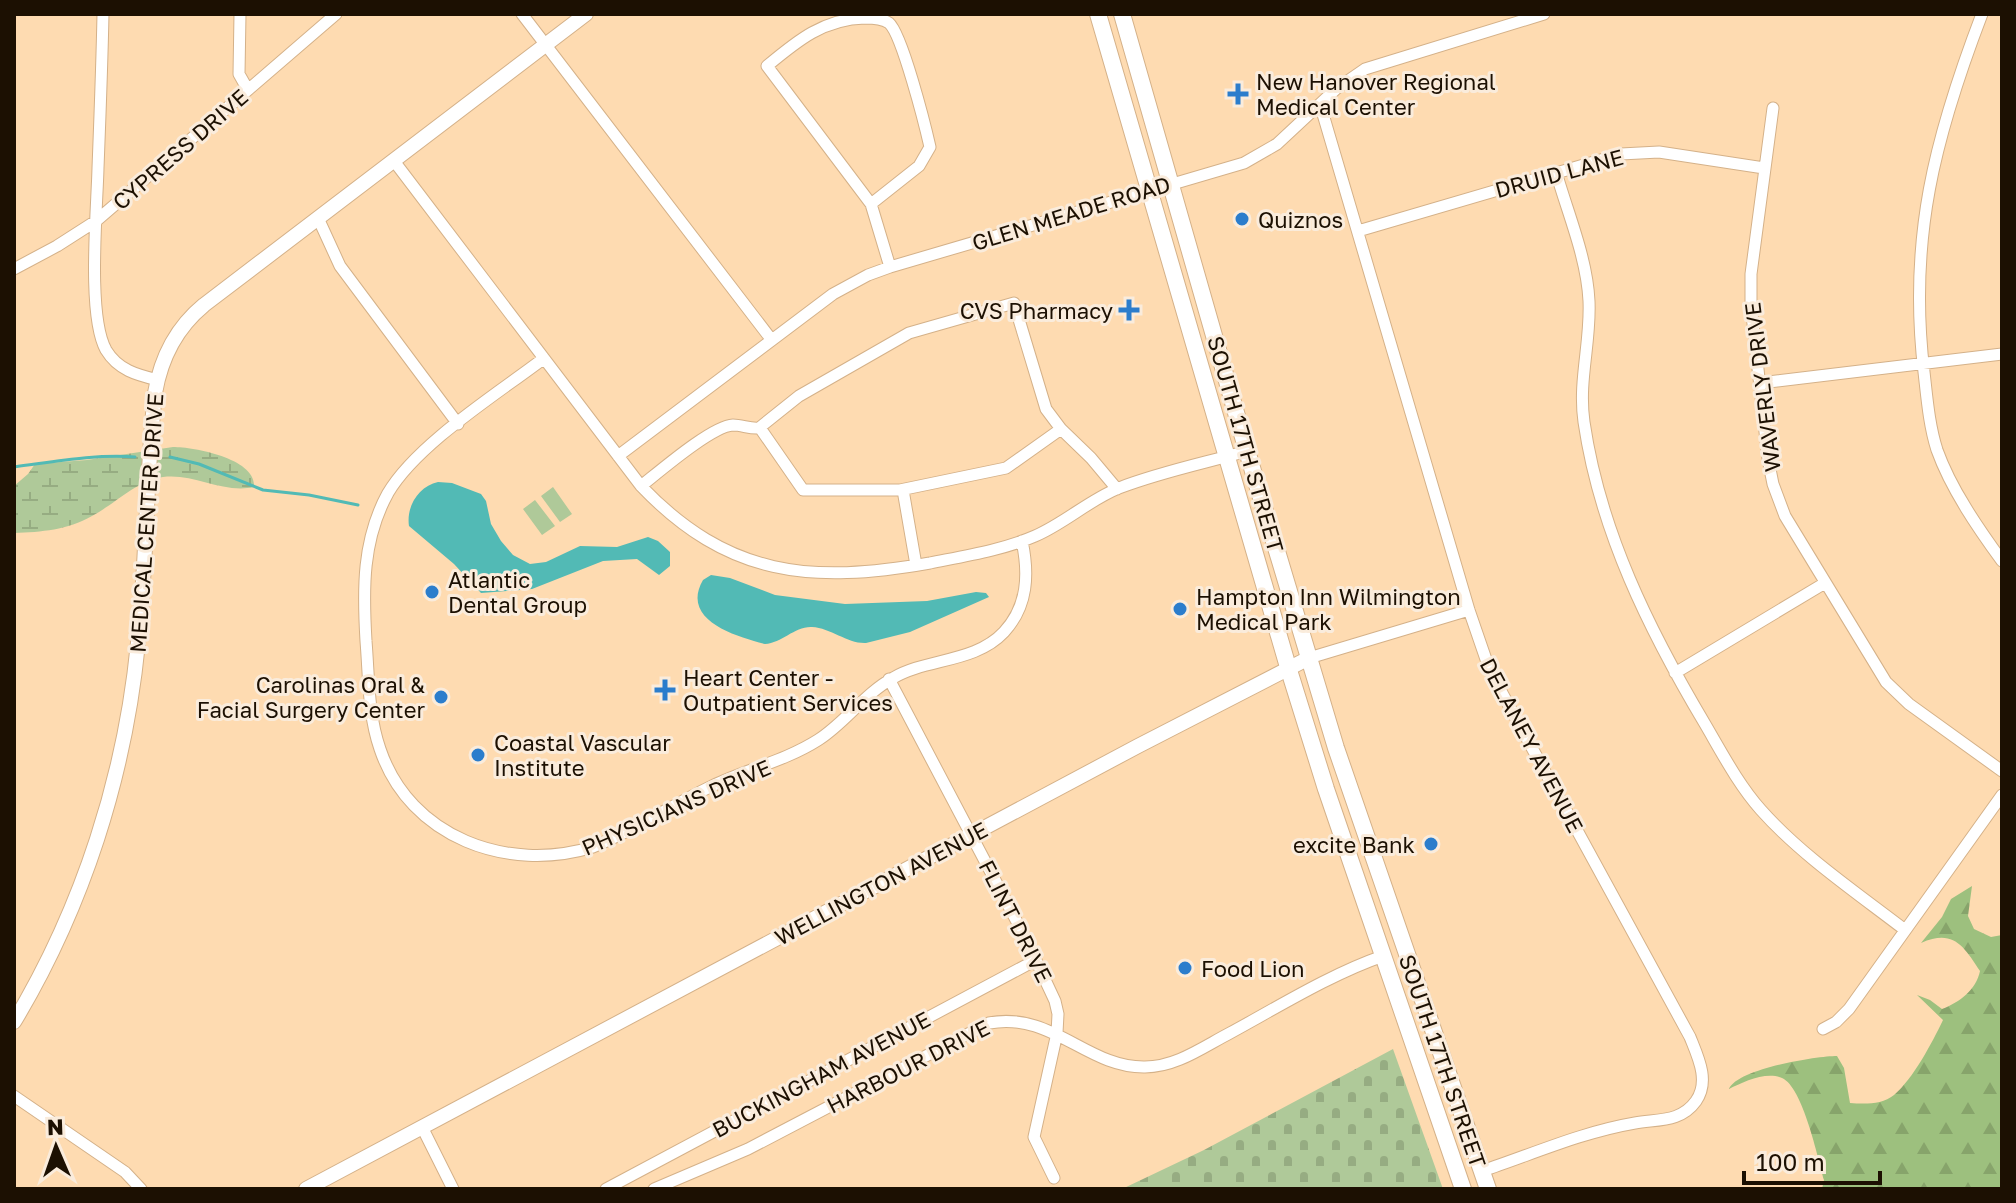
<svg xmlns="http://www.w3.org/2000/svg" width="2016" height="1203" font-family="'Golos Text',sans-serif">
	<defs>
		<pattern id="forest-firs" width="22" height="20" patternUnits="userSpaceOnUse" patternTransform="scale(2)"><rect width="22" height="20" fill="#9dc07e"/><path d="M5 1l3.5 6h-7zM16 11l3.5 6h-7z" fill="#87a46b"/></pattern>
		<pattern id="wetland-marsh" width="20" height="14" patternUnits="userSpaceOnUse" patternTransform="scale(2)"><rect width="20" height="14" fill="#afc999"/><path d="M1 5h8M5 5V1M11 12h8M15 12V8" fill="none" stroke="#96ac82"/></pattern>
		<pattern id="cemetery-stones" width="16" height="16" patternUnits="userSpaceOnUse" patternTransform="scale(2)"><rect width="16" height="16" fill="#afc999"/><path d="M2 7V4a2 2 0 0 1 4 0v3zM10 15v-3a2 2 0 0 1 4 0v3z" fill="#96ac82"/></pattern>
	</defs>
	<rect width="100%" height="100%" fill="#fedbb1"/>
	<path fill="url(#forest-firs)" d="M1972,886L1968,916L1974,929L1991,937L2002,935V1189H1822L1824,1180C1818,1159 1803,1087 1782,1078C1766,1071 1743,1082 1729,1089C1737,1069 1816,1056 1837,1056L1844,1068L1850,1103C1864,1104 1882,1105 1894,1095C1913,1079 1932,1043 1943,1020L1917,995L1930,1000L1942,1009C1960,1002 1976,990 1980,971C1963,945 1953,929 1921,943L1942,917L1951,899Z"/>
	<path fill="url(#wetland-marsh)" d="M173,447C195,447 257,459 254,487C223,494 194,473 163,477C136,481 115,504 92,516C67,530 42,532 14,533V486L28,474L35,464L87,460Z"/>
	<path fill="url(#cemetery-stones)" d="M1393,1049L1443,1189H1122L1204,1150Z"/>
	<path fill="#afc999" d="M553,487L572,514L560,522L541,496Z
		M535,500L555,526L542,535L523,509Z"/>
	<path fill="#52bab5" d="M438,482L452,483L481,494L486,501L491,524L501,541L513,555L530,564L546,562L580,546L617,547L648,537L658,541L670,552V566L659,575L637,559L603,561L532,589L481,593L454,564L409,526C406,506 419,486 438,482Z
		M711,575L730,578L775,595L845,604L927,601L976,592L986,593L989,597L910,632L866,643C848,644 831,628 812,627C795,626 782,643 765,644C735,636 680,620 703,580Z"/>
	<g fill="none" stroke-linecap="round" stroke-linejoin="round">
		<path stroke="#52bab5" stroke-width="3" d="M170,457L199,464L263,490L309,495L358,505
			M14,467C53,462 95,454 135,457"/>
		<g stroke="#d4b189" stroke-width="13">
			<path id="minor" d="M103,14C102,65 100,116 98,168C97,210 87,316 106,350C118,370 137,375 158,380
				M240,14L239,74L248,90
				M522,14L771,339
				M1982,14C1935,137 1908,239 1924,372C1927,398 1929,425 1937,450C1951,489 1978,528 2002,561
				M1320,104L1469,610L1490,671L1690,1037C1698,1057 1710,1081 1696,1101C1681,1122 1659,1119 1635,1123C1582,1132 1533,1154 1482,1171
				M1773,108L1751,274V306L1768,459L1773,484L1785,516L1886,682L1909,704L2002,771
				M394,161L641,486C728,577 811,584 930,563C965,556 1003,550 1035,536C1065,523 1089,500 1119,488C1160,472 1205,463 1247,451
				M1556,172C1568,214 1587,258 1589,301C1591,342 1578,381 1584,422C1600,531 1649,630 1705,724C1722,753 1738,784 1761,810C1801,855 1857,893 1905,930
				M871,204L919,166L930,147C925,125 902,34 889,23C882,18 873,18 865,18C823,19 797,41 767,66L871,204L890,267
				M318,218L340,266L458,424
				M1358,231L1621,154L1659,152L1764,168
				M14,269L57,246L96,221L336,14
				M543,359C497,394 417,444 388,493C362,540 363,590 366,641C369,677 368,715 380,749C410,838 508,873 593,847C635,830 672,805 712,786C747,769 785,761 818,740C845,723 864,694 893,678C927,658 975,663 1004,632C1028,606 1029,574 1022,541
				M1760,383L2002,354
				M760,428L803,490H900L1006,468L1061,429
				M618,456L833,294L868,275L890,267L1244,163L1277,144L1336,89L1365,69L1544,14
				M641,486C660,471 712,426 733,425C742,425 750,429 759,428L799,396L909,333L1014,303L1046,409L1061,429L1091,458L1117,489
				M903,490L916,565
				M1309,658L1469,610
				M1675,673L1825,583
				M889,679L1026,939L1055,1001L1058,1014L1057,1033L1034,1137L1054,1178
				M1823,1029L1836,1022L1849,1009L2002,795
				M14,1096L125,1172L141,1189
				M422,1127L453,1189
				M606,1189L1036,960
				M654,1189L748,1149L989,1023C1052,1011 1087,1068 1145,1067C1176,1067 1203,1047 1230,1033C1278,1007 1331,974 1383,956"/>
		</g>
		<g stroke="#d4b189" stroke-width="16">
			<path id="tertiary" d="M14,1022C83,907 125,776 138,643C147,560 146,476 155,393C161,358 176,328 204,305L586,14
				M306,1189L1138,746L1309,658"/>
		</g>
		<g stroke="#d4b189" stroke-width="18">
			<path id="secondary" d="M1098,14L1288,667L1326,789L1463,1189
				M1122,14L1247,451L1336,748L1488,1189"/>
		</g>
		<use href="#minor" stroke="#fff" stroke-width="11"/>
		<use href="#tertiary" stroke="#fff" stroke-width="14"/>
		<use href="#secondary" stroke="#fff" stroke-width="16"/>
	</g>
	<g fill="#2b7dcc" stroke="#faecdc" stroke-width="3">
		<path d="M1234 82h8v8h8v8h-8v8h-8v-8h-8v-8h8z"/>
		<circle cx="1242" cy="219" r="8"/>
		<path d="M1125 298h8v8h8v8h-8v8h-8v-8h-8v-8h8z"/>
		<circle cx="432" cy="592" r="8"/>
		<circle cx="1180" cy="609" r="8"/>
		<path d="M661 678h8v8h8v8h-8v8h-8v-8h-8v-8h8z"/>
		<circle cx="441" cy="697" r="8"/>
		<circle cx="478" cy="755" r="8"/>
		<circle cx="1431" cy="844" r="8"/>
		<circle cx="1185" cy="968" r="8"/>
	</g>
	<g text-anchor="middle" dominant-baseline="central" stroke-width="6" stroke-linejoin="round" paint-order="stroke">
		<g font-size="22" fill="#1c1002" stroke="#faecdc" text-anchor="start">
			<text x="1256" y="81">New Hanover Regional<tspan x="1256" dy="25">Medical Center</tspan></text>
			<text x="1258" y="219">Quiznos</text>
			<text x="1113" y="310" text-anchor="end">CVS Pharmacy</text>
			<text x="448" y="579">Atlantic<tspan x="448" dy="25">Dental Group</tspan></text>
			<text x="1196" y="596">Hampton Inn Wilmington<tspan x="1196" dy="25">Medical Park</tspan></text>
			<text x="683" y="677">Heart Center -<tspan x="683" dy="25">Outpatient Services</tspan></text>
			<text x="425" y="684" text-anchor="end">Carolinas Oral &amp;<tspan x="425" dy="25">Facial Surgery Center</tspan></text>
			<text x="494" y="742">Coastal Vascular<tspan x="494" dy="25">Institute</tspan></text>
			<text x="1415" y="844" text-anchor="end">excite Bank</text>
			<text x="1201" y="968">Food Lion</text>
		</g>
		<g font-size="22" fill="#1c1002" stroke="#faecdc">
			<text transform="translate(180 149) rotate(-41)">CYPRESS DRIVE</text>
			<text transform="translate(1559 173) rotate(-15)">DRUID LANE</text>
			<text transform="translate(1071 213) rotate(-17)">GLEN MEADE ROAD</text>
			<text transform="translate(1762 387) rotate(-97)">WAVERLY DRIVE</text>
			<text transform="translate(1246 444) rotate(74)">SOUTH 17TH STREET</text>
			<text transform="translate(146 523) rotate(-86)">MEDICAL CENTER DRIVE</text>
			<text transform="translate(1532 745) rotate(62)">DELANEY AVENUE</text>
			<text transform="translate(676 807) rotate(-24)">PHYSICIANS DRIVE</text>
			<text transform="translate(881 883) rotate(-28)">WELLINGTON AVENUE</text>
			<text transform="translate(1016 921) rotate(63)">FLINT DRIVE</text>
			<text transform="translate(1443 1061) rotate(71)">SOUTH 17TH STREET</text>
			<text transform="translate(908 1066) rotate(-27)">HARBOUR DRIVE</text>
			<text transform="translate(821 1074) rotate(-28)">BUCKINGHAM AVENUE</text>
		</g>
	</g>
	<rect width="2016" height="1203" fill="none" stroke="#1c1002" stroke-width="32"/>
	<g transform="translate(56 1147) rotate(358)" stroke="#faecdc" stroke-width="6" paint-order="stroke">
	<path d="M0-6L14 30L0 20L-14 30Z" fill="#1c1002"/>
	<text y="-12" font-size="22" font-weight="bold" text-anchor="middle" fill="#1c1002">N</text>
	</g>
	<path d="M1744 1171v12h136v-12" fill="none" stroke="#1c1002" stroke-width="4"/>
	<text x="1756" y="1171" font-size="24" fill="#1c1002" stroke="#faecdc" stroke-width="6" paint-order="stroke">100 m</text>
</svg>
